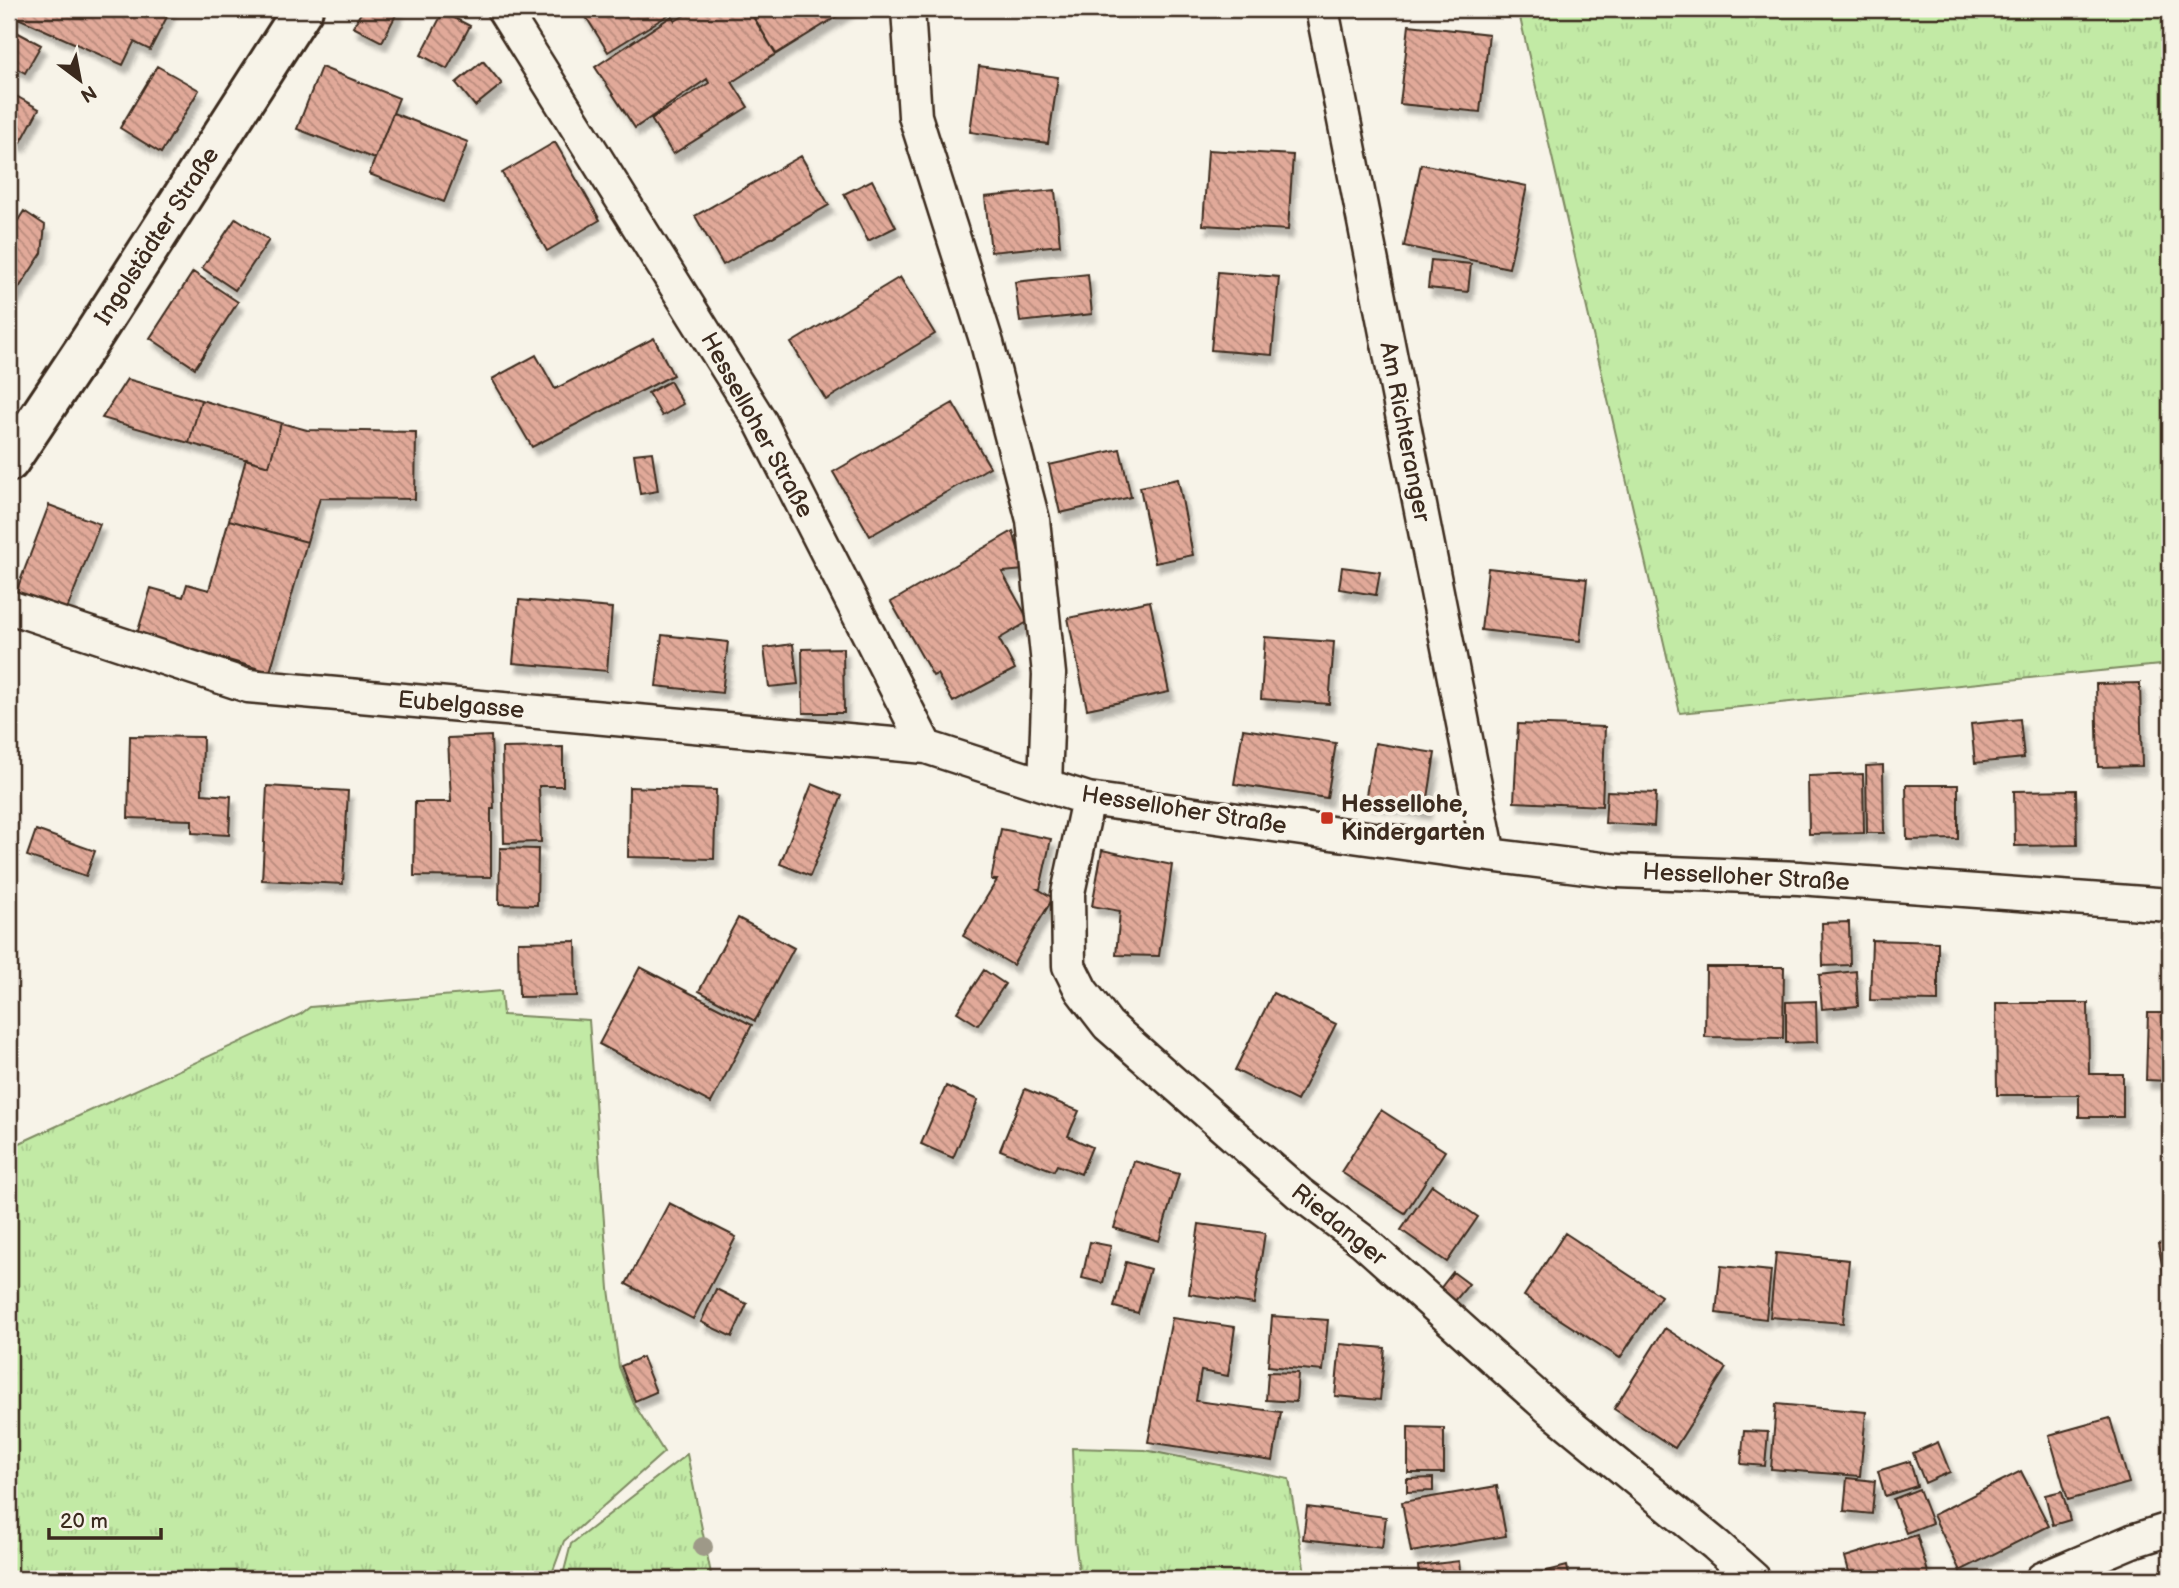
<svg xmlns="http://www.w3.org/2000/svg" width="2179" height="1588" font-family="'Balsamiq Sans',sans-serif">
	<defs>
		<pattern id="grass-tufts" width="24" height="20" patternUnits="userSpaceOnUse" patternTransform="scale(1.75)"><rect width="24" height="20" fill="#c2eaa5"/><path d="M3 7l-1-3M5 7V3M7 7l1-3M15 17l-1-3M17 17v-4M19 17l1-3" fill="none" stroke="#a8c98e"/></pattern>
		<pattern id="building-back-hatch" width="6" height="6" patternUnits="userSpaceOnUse" patternTransform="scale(1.75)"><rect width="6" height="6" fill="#e1a999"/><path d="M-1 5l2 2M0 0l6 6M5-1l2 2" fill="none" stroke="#b88a7c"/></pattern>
		<filter id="shadow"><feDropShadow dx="4.5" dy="8" stdDeviation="2" flood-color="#0004"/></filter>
	</defs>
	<rect width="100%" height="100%" fill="#f7f3e8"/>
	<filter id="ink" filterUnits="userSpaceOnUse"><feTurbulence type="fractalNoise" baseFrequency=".0143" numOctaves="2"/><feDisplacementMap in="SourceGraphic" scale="14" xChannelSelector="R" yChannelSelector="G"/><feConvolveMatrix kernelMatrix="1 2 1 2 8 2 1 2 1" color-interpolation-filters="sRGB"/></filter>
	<g filter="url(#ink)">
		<path fill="url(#grass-tufts)" stroke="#7e8a62" stroke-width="2" d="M1518,9H2170V664L1680,713Z
			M501,991L503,1015L589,1020L609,1289L619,1367L634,1404L664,1452L564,1541L550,1579H9V1148L301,1014L310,1007Z
			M1072,1448L1145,1450L1289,1479L1306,1579H1080L1075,1541Z
			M687,1454L712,1579H562L571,1544Z"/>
		<path fill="url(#building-back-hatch)" stroke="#3b2a1e" stroke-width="2" filter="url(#shadow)" d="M9,9H171L150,50L134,42L123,65L9,14Z
			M363,9H399L382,42L353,27Z
			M581,9H678L608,52Z
			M695,9H748L776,54L732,82L748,107L673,154L651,119L709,83L707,79L635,128L595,67L672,16L675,21Z
			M749,9H849L776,54Z
			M443,12L470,26L447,69L421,55Z
			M1409,25L1489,34L1480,112L1400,104Z
			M11,29L41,45L25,73L9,64V33Z
			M483,61L502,84L475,106L456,83Z
			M157,66L199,90L161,153L120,128Z
			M979,66L1058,77L1048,143L970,132Z
			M321,67L399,98L375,159L297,129Z
			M9,92L39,109L20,144L9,137Z
			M393,113L468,142L444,202L369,174Z
			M555,142L600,220L547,251L502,173Z
			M1208,150L1293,155L1288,230L1203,225Z
			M801,156L829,205L723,265L695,216Z
			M1421,164L1527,186L1509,268L1404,246Z
			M872,180L896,227L868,241L844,194Z
			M1055,190L1060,245L991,252L985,197Z
			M24,211L45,225L42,253L9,303V234Z
			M236,218L269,240L235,290L202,268Z
			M1431,260L1471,264L1468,292L1428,288Z
			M193,272L238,302L195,368L150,338Z
			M1218,272L1279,277L1272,355L1211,350Z
			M1088,274L1092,314L1020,322L1015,282Z
			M900,277L935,334L826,400L791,343Z
			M654,338L673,375L532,447L492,379L536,355L555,389Z
			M127,379L201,400L189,443L102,418Z
			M670,381L683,404L662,416L648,393Z
			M201,400L281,423L269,466L189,443Z
			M953,403L990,467L870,536L833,472Z
			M281,423L307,430L416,432L415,499L320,498L307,542L229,520L246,459L269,466Z
			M1120,449L1131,497L1060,513L1049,465Z
			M652,452L658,491L640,494L634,454Z
			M1178,479L1193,555L1155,563L1140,487Z
			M49,505L100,524L66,612L16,592Z
			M229,520L307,542L270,672L137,634L151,588L183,597L187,584L209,590Z
			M1013,531L1024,570L1002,572L1029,621L999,639L1015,669L953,702L937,674L933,676L891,602Z
			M1342,567L1380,572L1376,595L1339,589Z
			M1488,568L1587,579L1580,641L1481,630Z
			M519,600L612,608L607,671L513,663Z
			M1150,601L1169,692L1087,709L1068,618Z
			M662,635L728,642L722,693L656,686Z
			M1265,637L1334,642L1329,704L1261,699Z
			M793,644L798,684L769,687L764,648Z
			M843,648L844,713H803L802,649Z
			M2140,683L2142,766L2098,767L2096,684Z
			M2020,719L2024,758L1975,763L1971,724Z
			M1518,724L1605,727L1602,806L1514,802Z
			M1243,729L1336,743L1327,798L1234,784Z
			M130,736L203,737L202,794L231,796L229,835L192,833V820L128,818Z
			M491,736L494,809H491V877L414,876L415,802H451L448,738Z
			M1375,743L1435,753L1426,811L1365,801Z
			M563,747V786H539L541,842L504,843L502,748Z
			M1883,765L1884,833H1867L1866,766Z
			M1863,774L1864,833L1809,834L1808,776Z
			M812,784L842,796L810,876L780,864Z
			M1906,785H1958V839L1907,840Z
			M267,786L348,791L343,884L262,880Z
			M629,787L716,790L714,859L628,857Z
			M2076,790L2077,845L2015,846L2014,791Z
			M1607,791L1656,793L1654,826L1605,823Z
			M1001,829L1051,839L1040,889H1038L1053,898L1013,965L963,936L997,880H991Z
			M36,830L95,851L86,876L27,856Z
			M500,848L538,849L537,905L499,904Z
			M1102,850L1172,865L1159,956L1116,955L1120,911L1092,906Z
			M738,918L794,948L755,1021L699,991Z
			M1849,922L1850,965L1823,966L1822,923Z
			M1872,940L1938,942V1001L1870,1000Z
			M576,941L577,996L519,997L518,942Z
			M640,967L752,1025L711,1103L599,1044Z
			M1706,967H1784L1783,1038L1705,1037Z
			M984,970L1005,984L978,1025L957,1012Z
			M1856,971L1858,1006L1822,1009L1819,975Z
			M1273,993L1336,1024L1297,1101L1235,1070Z
			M1816,1001L1817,1042L1786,1043V1002Z
			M1996,1003H2088L2089,1074H2123V1117H2079V1095H1997Z
			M2148,1013H2170V1081L2146,1080Z
			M946,1086L978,1100L953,1158L921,1144Z
			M1025,1089L1079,1111L1068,1136L1092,1147L1081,1174L1057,1165L1054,1171L1000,1150Z
			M1381,1110L1445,1151L1405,1213L1341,1172Z
			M1134,1161L1179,1174L1159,1241L1114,1228Z
			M1432,1185L1478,1217L1447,1262L1401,1230Z
			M669,1203L736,1237L693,1319L626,1284Z
			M1199,1224L1265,1233L1254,1304L1189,1294Z
			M1565,1233L1661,1296L1620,1358L1524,1296Z
			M2170,1241V1305L2158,1244Z
			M1090,1242L1111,1246L1103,1283L1082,1278Z
			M1776,1253L1849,1260L1843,1323L1770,1317Z
			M1126,1262L1150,1269L1138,1313L1114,1307Z
			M1721,1266L1771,1271L1766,1319L1716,1313Z
			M1453,1272L1469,1284L1454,1302L1439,1290Z
			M716,1289L747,1304L732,1337L701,1322Z
			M1272,1316L1328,1320L1323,1371L1268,1366Z
			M1172,1318L1235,1327L1228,1376L1201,1371L1196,1401L1281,1412L1273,1461L1148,1442Z
			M1665,1328L1726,1368L1675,1448L1614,1409Z
			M1340,1344L1385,1348L1380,1400L1335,1396Z
			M642,1357L656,1392L635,1401L621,1366Z
			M1268,1372L1298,1373L1296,1402L1266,1400Z
			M1776,1404L1866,1412L1860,1476L1771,1469Z
			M2110,1418L2129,1483L2068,1500L2049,1435Z
			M1408,1427L1444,1428V1473H1408Z
			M1744,1431L1768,1432L1765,1466L1741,1464Z
			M1938,1442L1950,1472L1925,1483L1913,1453Z
			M1910,1461L1917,1486L1885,1496L1878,1471Z
			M2021,1471L2049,1526L1960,1571L1933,1515Z
			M1433,1478V1491L1407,1492V1479Z
			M1847,1478L1875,1481L1872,1514L1844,1511Z
			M1497,1486L1506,1536L1411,1552L1402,1502Z
			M1919,1489L1932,1523L1906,1533L1893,1499Z
			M2062,1491L2070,1520L2053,1525L2045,1495Z
			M1307,1507L1386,1517L1382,1548L1303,1539Z
			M1917,1535L1930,1579H1851L1845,1557Z
			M1459,1561L1461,1579H1419L1418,1566Z
			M1567,1566L1570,1579H1516Z"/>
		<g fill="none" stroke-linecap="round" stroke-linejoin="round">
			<g stroke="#3b2a1e" stroke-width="37">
				<path id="street" d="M503,9L760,421L926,747
					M908,9L915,116L987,343L1033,520L1049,674L1045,785
					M1322,9L1489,855
					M9,607L248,686L926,747L1088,799L1489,855L1618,871L1799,878L2170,905
					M1088,799L1068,893L1069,966L1081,990L1108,1025L1299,1193L1363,1241L1549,1408L1716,1545L1754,1579
					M2042,1579L2132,1541L2170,1529"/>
			</g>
			<g stroke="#3b2a1e" stroke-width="44">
				<path id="secondary" d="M9,462L91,339L303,9"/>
			</g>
			<use href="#street" stroke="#f7f3e8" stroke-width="32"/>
			<use href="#secondary" stroke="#f7f3e8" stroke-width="38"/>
		</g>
		<circle fill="#9e9988" cx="703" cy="1547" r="10"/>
	</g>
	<rect fill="#c8321e" stroke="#f7f3e8" stroke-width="2.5" x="1320" y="811" width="14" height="14" rx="3.5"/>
	<g text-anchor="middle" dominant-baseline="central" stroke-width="7" stroke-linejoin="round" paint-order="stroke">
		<g font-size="24" fill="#3b2a1e" stroke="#f7f3e8">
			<text transform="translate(157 236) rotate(-57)">Ingolstädter Straße</text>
			<text transform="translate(757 425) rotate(61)">Hesselloher Straße</text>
			<text transform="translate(1405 432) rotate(79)">Am Richteranger</text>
			<text transform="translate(461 705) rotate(5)">Eubelgasse</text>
			<text transform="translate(1184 810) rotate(9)">Hesselloher Straße</text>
			<text transform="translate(1746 877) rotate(3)">Hesselloher Straße</text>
			<text transform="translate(1339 1225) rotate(39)">Riedanger</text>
		</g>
		<g font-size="24" font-weight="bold" fill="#3b2a1e" stroke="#f7f3e8" text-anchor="start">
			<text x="1341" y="804">Hessellohe,<tspan x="1341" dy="28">Kindergarten</tspan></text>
		</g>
	</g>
	<rect width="2179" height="1588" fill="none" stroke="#f7f3e8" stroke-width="35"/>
	<rect x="18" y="18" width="2144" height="1553" fill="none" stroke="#3b2a1e" stroke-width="2.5" filter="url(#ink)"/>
	<g transform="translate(80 80) rotate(148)" stroke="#f7f3e8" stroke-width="5" paint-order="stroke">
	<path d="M0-5L12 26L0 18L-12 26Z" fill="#3b2a1e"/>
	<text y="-10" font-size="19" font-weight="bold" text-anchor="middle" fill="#3b2a1e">N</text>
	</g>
	<path d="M49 1528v10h112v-10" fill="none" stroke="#3b2a1e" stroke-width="3.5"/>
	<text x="60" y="1528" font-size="21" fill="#3b2a1e" stroke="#f7f3e8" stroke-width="5" paint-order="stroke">20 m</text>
</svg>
